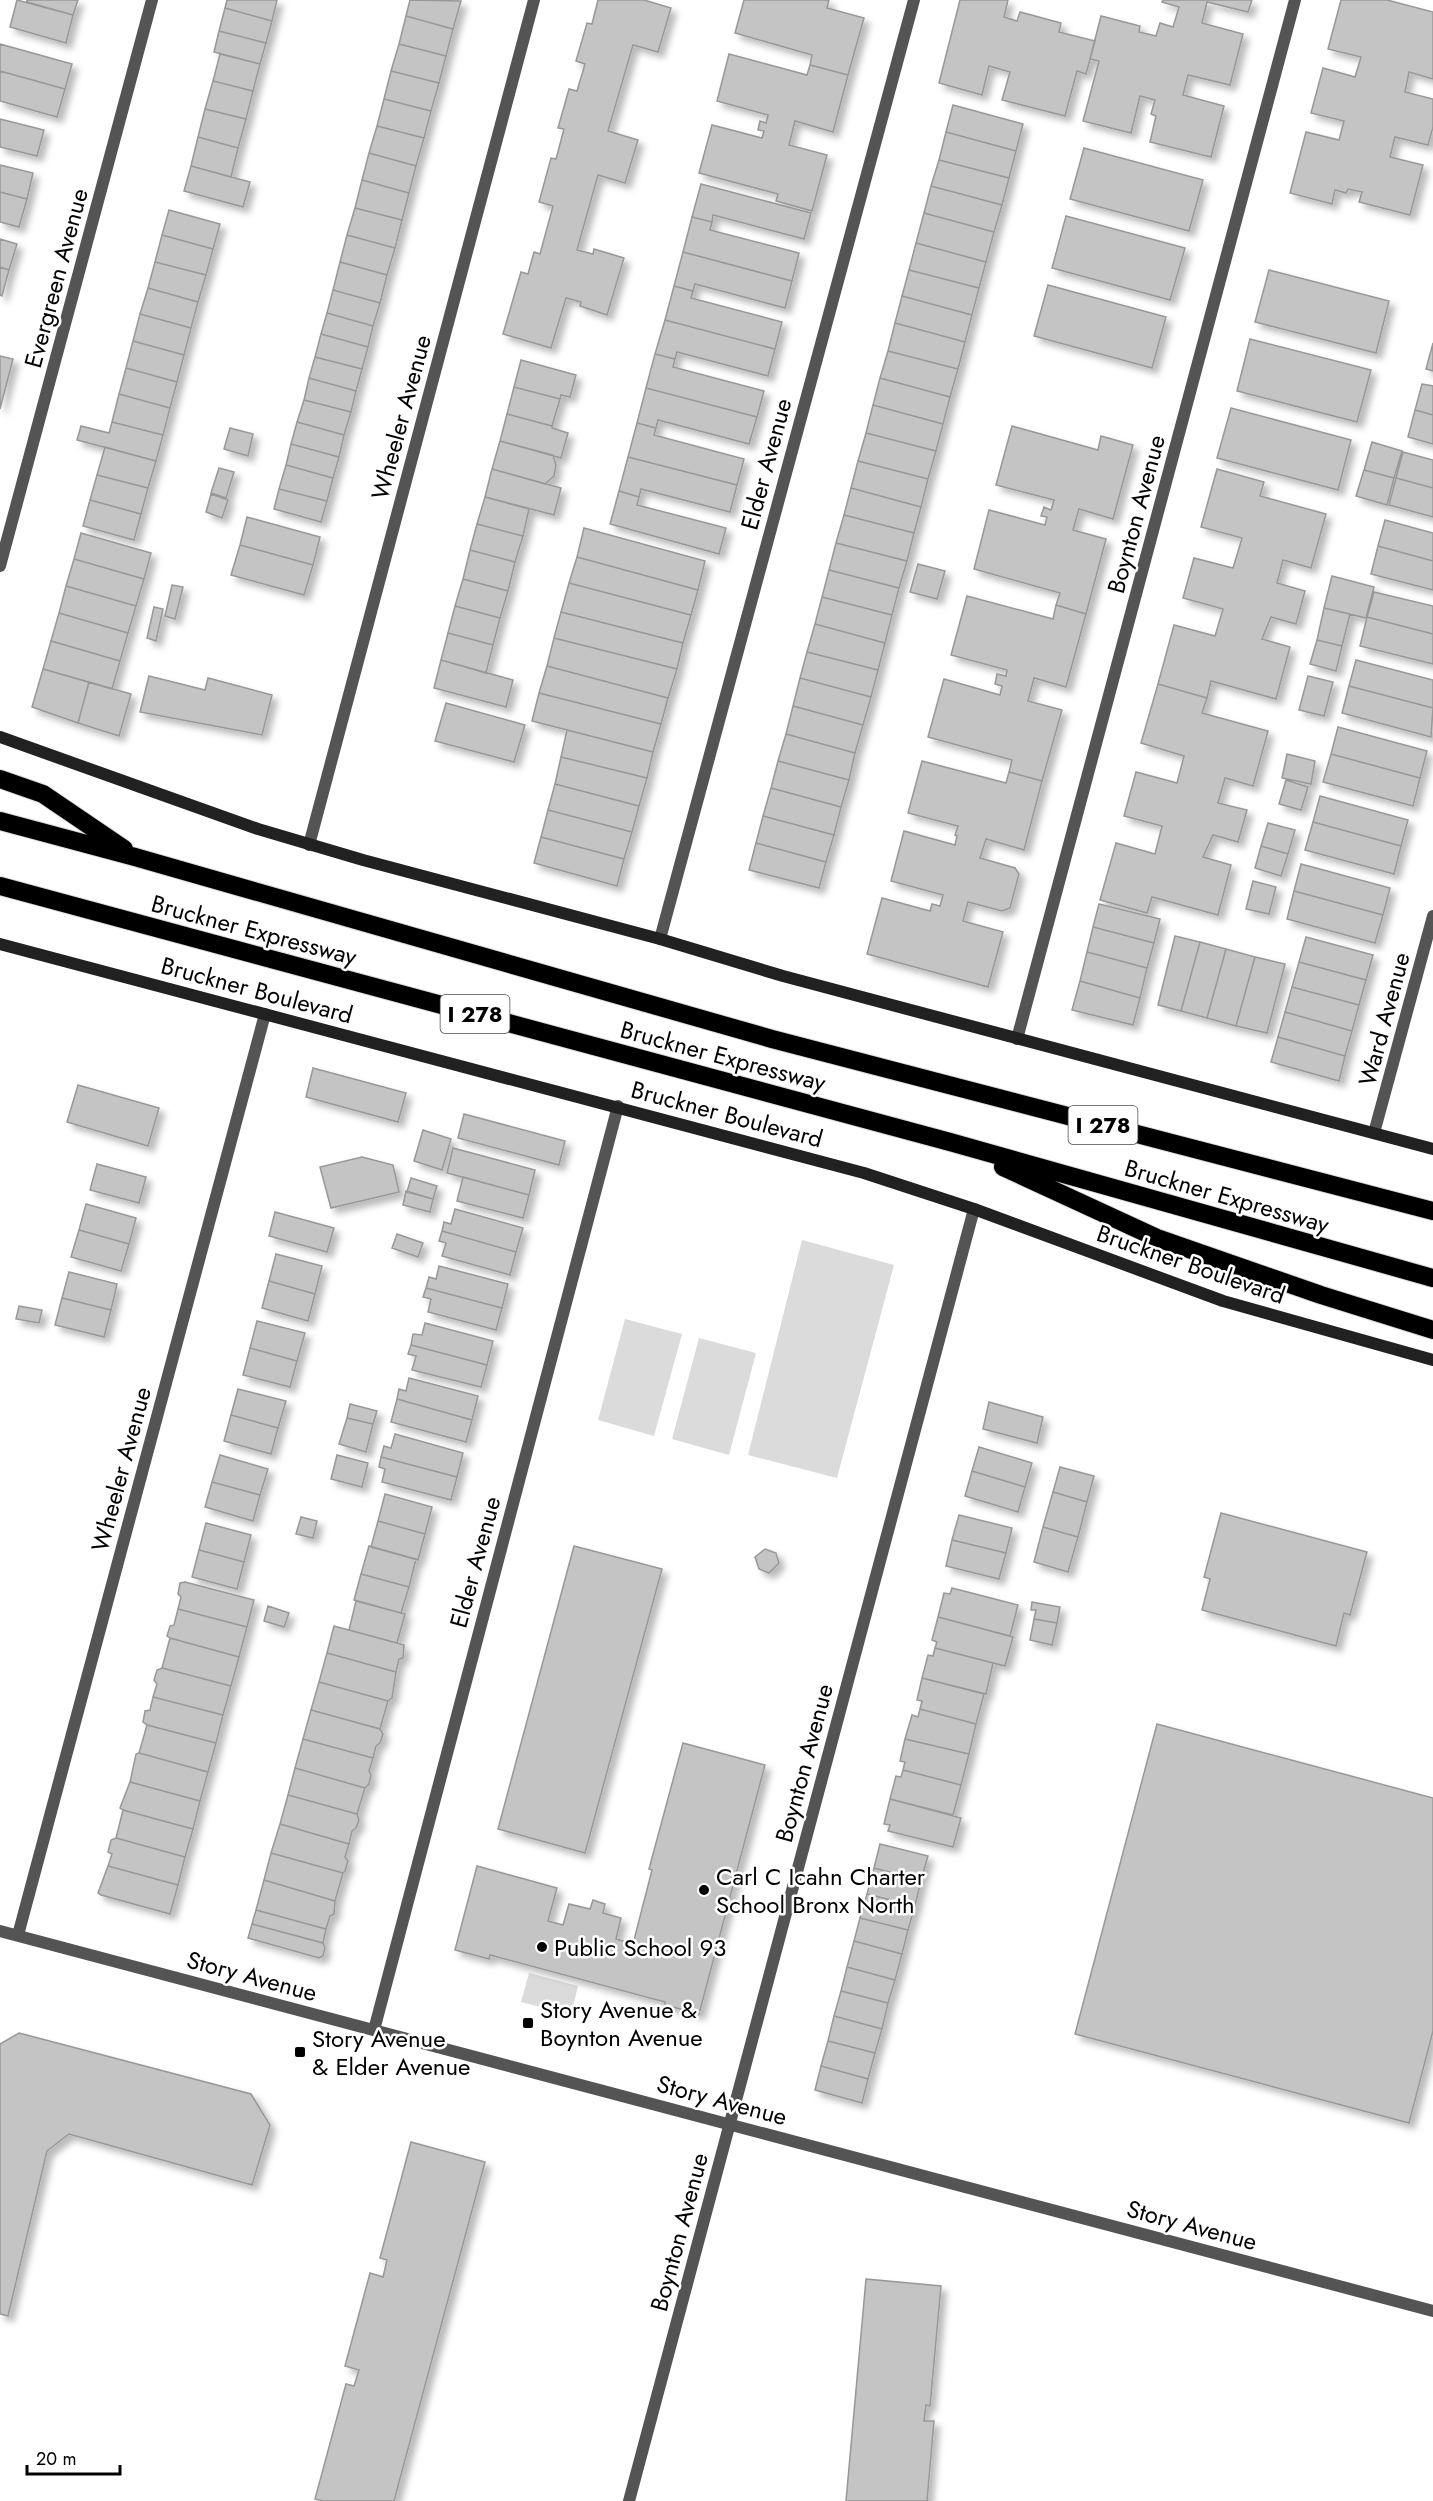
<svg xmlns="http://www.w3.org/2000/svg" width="1433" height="2501" font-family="Jost,sans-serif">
	<defs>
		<filter id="shadow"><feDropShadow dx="5.5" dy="5.5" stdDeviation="3" flood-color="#0004"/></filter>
	</defs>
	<rect width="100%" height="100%" fill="#fff"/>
	<path fill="#dbdbdb" d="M802,1240L894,1265L837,1478L748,1455Z
		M625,1319L682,1334L654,1436L598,1420Z
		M699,1338L756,1353L729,1455L672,1439Z
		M529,1973L578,1986L571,2015L521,2002Z"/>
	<path fill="#c4c4c4" stroke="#989898" stroke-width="1.5" filter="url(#shadow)" d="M17,0L73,15L66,43L10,27Z
		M27,0H78L73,15L27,2Z
		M227,0H277L272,21L225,8Z
		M410,0L461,1L453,29L406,16Z
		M598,0H644L671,8L658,52L633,45L608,131L638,140L625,183L598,175L577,250L593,254L594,249L624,258L607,315L580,306L581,302L566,298L551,348L503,334L521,272L528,274L534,252L540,254L553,206L539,202L551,158L556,159L564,129L558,128L569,89L577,91L585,64L576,61L587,23L592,24Z
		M744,0H829L827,8L864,18L848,75L810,65L812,55L735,33Z
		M960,0H1008L1004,17L1017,21L1020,12L1061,23L1059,32L1095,41L1086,74L1077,71L1065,116L1002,100L1010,72L989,66L982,95L939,83Z
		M1163,0H1252L1248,12L1207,2L1202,23L1243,34L1230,85L1188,75L1183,95L1224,106L1211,157L1150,142L1156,116L1151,114L1155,100L1140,96L1131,133L1083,121L1099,61L1090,59L1101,16L1140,26L1139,32L1156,36L1160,23L1173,27L1179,7L1162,2Z
		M1341,0H1387L1433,12V79L1409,72L1405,92L1433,99V127L1428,145L1395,137L1390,157L1423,165L1410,215L1359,202L1362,192L1348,189L1346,193L1335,190L1332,204L1290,193L1306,132L1339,140L1344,121L1311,113L1323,68L1355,77L1361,57L1328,49Z
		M225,8L272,21L266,43L219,31Z
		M406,16L453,29L446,56L399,44Z
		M219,31L266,43L260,64L214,52Z
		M0,44L72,64L65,89L0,71Z
		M399,44L446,56L439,83L391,71Z
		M220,54L260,64L253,91L213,81Z
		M729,54L807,75L810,65L848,75L833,132L795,121L789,145L827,155L812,211L776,201L778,194L699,173L712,125L762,138L764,131L758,130L760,121L766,123L768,115L717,101Z
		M0,71L65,89L57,117L0,101Z
		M391,71L439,83L431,111L384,99Z
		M213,81L253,91L246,119L205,109Z
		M384,99L431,111L424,138L377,126Z
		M953,105L1023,124L1016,151L946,132Z
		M205,109L246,119L238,148L198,137Z
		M0,119L44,130L37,156L0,147Z
		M377,126L424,138L416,166L369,153Z
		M946,132L1016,151L1009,178L939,160Z
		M198,137L238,148L231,177L191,166Z
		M1084,148L1203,180L1189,231L1070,199Z
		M369,153L416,166L409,193L362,180Z
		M939,160L1009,178L1002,205L931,186Z
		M0,165L33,173L27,199L0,192Z
		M191,166L250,182L243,207L184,191Z
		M362,180L409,193L402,220L355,208Z
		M701,184L811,213L804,239L713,215L712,222L692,217Z
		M931,186L1002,205L994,232L924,213Z
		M0,192L27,199L19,227L0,222Z
		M355,208L402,220L395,248L347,235Z
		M169,210L220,224L213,249L162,235Z
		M924,213L994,232L986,262L916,243Z
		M1066,216L1185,248L1170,300L1052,268Z
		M692,217L712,222L710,230L799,253L792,281L683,252Z
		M162,235L213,249L206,275L155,262Z
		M347,235L395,248L387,275L340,262Z
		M0,239L17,244L9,270L0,267Z
		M916,243L986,262L979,288L909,270Z
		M683,252L792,281L785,308L695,284L693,291L674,286Z
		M155,262L206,275L198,302L148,288Z
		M340,262L387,275L380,303L333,290Z
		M0,267L9,270L2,296L0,295Z
		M909,270L979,288L972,315L902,296Z
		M1269,270L1389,301L1376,353L1255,322Z
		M1048,285L1166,317L1152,368L1034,336Z
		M674,286L693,291L691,298L782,322L775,349L665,320Z
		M148,288L198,302L191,328L140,314Z
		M333,290L380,303L373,326L327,313Z
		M902,296L972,315L965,342L895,323Z
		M327,313L373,326L368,347L321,334Z
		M140,314L191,328L184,355L133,341Z
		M665,320L775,349L768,376L677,352L675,359L655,354Z
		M895,323L965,342L958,369L888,351Z
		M321,334L368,347L362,369L315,357Z
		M1250,339L1371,370L1357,422L1237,391Z
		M133,341L184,355L177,382L126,368Z
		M1433,343V371L1426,369Z
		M888,351L958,369L950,397L880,378Z
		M655,354L675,359L673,367L764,391L757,417L646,388Z
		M0,356L13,359L0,409Z
		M315,357L362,369L356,391L309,378Z
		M521,360L576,375L570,397L561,395L560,399L514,387Z
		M126,368L177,382L170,408L119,394Z
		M309,378L356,391L351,412L304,400Z
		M880,378L950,397L943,424L873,405Z
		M1422,384L1433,386V415L1415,410Z
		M514,387L560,399L552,426L507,414Z
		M646,388L757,417L749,444L658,420L656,428L637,423Z
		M119,394L170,408L163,435L112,422Z
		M304,400L351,412L344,435L297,422Z
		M873,405L943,424L936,451L866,433Z
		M1231,408L1351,440L1338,490L1217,458Z
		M1415,410L1433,415V444L1408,437Z
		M507,414L552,426V428L568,433L561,458L500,441Z
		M112,422L163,435L156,461L77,440L81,426L109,433Z
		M297,422L344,435L339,457L291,444Z
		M637,423L656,428L654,435L744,459L737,485L628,457Z
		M1012,426L1098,450L1101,436L1133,445L1113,519L1079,509L1073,530L1106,539L1086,614L1056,605L1060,593L974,569L989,510L1045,525L1047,517L1041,516L1044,507L1051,510L1054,500L996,485Z
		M230,428L253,434L248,456L224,449Z
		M866,433L936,451L928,479L858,461Z
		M500,441L553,455L556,465L554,476L545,484L492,469Z
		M1372,442L1402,451L1394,478L1364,470Z
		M291,444L339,457L333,478L286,465Z
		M105,447L156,461L148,488L97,475Z
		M1403,452L1433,460V488L1396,478Z
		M628,457L737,485L730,512L641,489L639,497L619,491Z
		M858,461L928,479L921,507L851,488Z
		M286,465L333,478L327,501L279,489Z
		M219,468L234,472L226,498L211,493Z
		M492,469L561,488L554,515L485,497Z
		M1217,469L1264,482L1260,496L1326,514L1311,568L1283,560L1277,583L1305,591L1296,624L1271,617L1262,639L1290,647L1276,699L1211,681L1207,698L1158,684L1174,625L1215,636L1223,609L1183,598L1194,558L1233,568L1242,538L1201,527Z
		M1364,470L1394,478L1387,505L1356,496Z
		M97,475L148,488L141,514L90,500Z
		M1396,478L1433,488V517L1389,505Z
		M851,488L921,507L914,533L844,515Z
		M279,489L327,501L321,522L274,509Z
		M619,491L639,497L637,505L726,528L719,554L610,524Z
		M211,494L228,500L222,518L206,512Z
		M485,497L529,509L523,536L477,524Z
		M90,500L141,514L134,540L83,526Z
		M844,515L914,533L907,561L836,543Z
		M247,517L320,537L313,565L240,545Z
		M1385,520L1433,533V561L1378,546Z
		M477,524L523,536L515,562L470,550Z
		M584,528L705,561L698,590L577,557Z
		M81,533L151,553L144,579L74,559Z
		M836,543L907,561L899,588L829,570Z
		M240,545L313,565L304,595L231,575Z
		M1378,546L1433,561V590L1371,574Z
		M470,550L515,562L508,591L463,579Z
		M577,557L698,590L691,615L569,583Z
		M74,559L144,579L136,606L66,586Z
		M918,564L945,571L937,599L910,592Z
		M829,570L899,588L892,615L822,597Z
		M1332,576L1374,587L1366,618L1324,608Z
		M463,579L508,591L500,618L455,606Z
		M569,583L691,615L683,643L561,612Z
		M172,585L183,587L175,619L165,616Z
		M66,586L136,606L128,633L59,613Z
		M1374,592L1433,606V634L1367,617Z
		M967,596L1053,619L1056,605L1086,614L1066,687L1034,678L1028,701L1062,710L1042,781L1009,772L1012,760L928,737L944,679L1000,695L1002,686L995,684L997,674L1006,676L1007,670L951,655Z
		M822,597L892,615L885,643L815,624Z
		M455,606L500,618L493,645L448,633Z
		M154,607L163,609L156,641L147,638Z
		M1324,608L1350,614L1342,646L1317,640Z
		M561,612L683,643L677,669L554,638Z
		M59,613L128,633L120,661L51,641Z
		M1367,617L1433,634V664L1360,646Z
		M815,624L885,643L878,670L807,652Z
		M448,633L493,645L486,673L441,660Z
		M554,638L677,669L668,698L547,666Z
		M1317,640L1342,646L1336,671L1310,664Z
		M51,641L120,661L112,689L43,669Z
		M807,652L878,670L871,697L800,678Z
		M441,660L513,680L506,707L434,688Z
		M1356,660L1433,680V708L1349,686Z
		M547,666L668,698L661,724L539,693Z
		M43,669L89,682L78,723L32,707Z
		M149,676L205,690L208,678L272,695L262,735L140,712Z
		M1308,676L1333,682L1324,716L1299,710Z
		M800,678L871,697L863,725L793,706Z
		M89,682L131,694L119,736L78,723Z
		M1158,684L1207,698L1202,713L1268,731L1253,786L1225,778L1218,803L1247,810L1238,842L1213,835L1203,857L1231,865L1218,915L1152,897L1147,913L1100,900L1116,843L1155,854L1162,826L1124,816L1136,772L1177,783L1184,756L1141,743Z
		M1349,686L1433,708L1431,737L1342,713Z
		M539,693L661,724L653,752L532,721Z
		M446,703L525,725L514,762L435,741Z
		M793,706L863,725L855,753L786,734Z
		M1338,727L1427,751L1420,778L1331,754Z
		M567,730L653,752L647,778L561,757Z
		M786,734L855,753L849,780L778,761Z
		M1287,754L1315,761L1311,784L1282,778Z
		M1331,754L1420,778L1413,806L1323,782Z
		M561,757L647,778L639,806L555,784Z
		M778,761L849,780L841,807L771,788Z
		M922,761L1006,783L1009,772L1042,781L1024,850L986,839L980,858L1015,868L1019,874L1010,908L1002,911L968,902L963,921L1003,932L988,987L867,954L882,898L930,911L932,904L940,906L943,895L891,881L904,831L955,845L957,836L955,835L958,826L908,813Z
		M1286,780L1308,787L1301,810L1279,804Z
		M555,784L639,806L632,832L548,810Z
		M771,788L841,807L834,835L763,816Z
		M1320,796L1408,820L1401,846L1313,822Z
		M548,810L632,832L624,859L541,837Z
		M763,816L834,835L826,862L756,843Z
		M1313,822L1401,846L1394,874L1305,850Z
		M1268,823L1295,830L1288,854L1261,846Z
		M541,837L624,859L617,886L534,863Z
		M756,843L826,862L819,888L749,870Z
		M1261,846L1288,854L1281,876L1255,868Z
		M1301,864L1390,888L1383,915L1294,891Z
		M1253,881L1276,887L1269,914L1246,909Z
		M1294,891L1383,915L1375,943L1287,919Z
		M1099,904L1160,919L1154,943L1093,927Z
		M1093,927L1154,943L1147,968L1087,952Z
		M1175,936L1200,942L1181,1011L1158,1005Z
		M1306,937L1373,955L1366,980L1299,962Z
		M1200,942L1226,949L1207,1018L1181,1011Z
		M1226,949L1255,957L1236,1026L1207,1018Z
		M1087,952L1147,968L1140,998L1080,981Z
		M1255,957L1285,964L1267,1033L1236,1026Z
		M1299,962L1366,980L1359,1005L1292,987Z
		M1080,981L1140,998L1133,1025L1072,1010Z
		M1292,987L1359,1005L1352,1031L1285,1012Z
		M1285,1012L1352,1031L1345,1056L1278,1037Z
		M1278,1037L1345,1056L1339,1081L1271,1062Z
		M313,1068L406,1093L398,1122L306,1097Z
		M78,1085L159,1108L148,1146L67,1122Z
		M464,1114L565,1141L559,1165L458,1138Z
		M423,1130L451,1139L442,1170L414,1161Z
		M453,1148L535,1170L529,1195L447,1173Z
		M362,1157L393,1165L399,1192L331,1208L320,1167Z
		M97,1164L146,1177L139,1203L90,1190Z
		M463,1177L529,1195L523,1218L457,1201Z
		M411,1178L437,1186L433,1199L407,1192Z
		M406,1191L433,1199L430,1212L403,1205Z
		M86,1204L136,1218L129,1244L79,1230Z
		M455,1209L523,1228L516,1252L442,1231L444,1222L451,1224Z
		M275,1212L334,1228L327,1252L269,1236Z
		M79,1230L129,1244L121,1271L71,1257Z
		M442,1231L516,1252L510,1275L442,1256L446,1243L439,1241Z
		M397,1234L423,1243L418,1257L392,1248Z
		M276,1254L322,1266L315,1294L269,1281Z
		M439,1266L508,1284L502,1308L426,1288L429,1277L436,1279Z
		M69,1272L117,1284L111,1310L62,1298Z
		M269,1281L315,1294L308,1321L262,1308Z
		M426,1288L502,1308L496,1330L428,1312L431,1299L423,1297Z
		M62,1298L111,1310L104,1337L55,1325Z
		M19,1306L42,1310L39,1323L16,1319Z
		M257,1321L305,1333L297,1361L250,1348Z
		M425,1323L493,1341L487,1365L411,1345L413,1334L422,1335Z
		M411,1345L487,1365L481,1387L412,1370L416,1356L408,1354Z
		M250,1348L297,1361L290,1387L243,1375Z
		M409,1378L478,1396L472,1420L397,1399L399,1389L406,1391Z
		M238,1389L286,1401L278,1428L231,1415Z
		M397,1399L472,1420L466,1442L391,1422Z
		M989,1402L1043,1417L1037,1443L983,1429Z
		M350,1404L377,1411L373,1424L347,1418Z
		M231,1415L278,1428L271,1454L224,1441Z
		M347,1418L373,1424L366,1452L339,1444Z
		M395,1434L463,1453L457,1477L381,1457L384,1446L391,1448Z
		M979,1447L1032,1463L1025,1487L972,1471Z
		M220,1455L268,1469L260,1495L212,1482Z
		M337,1455L368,1463L362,1487L331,1479Z
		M381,1457L457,1477L451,1500L382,1482L385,1469L379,1467Z
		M1060,1467L1094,1476L1087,1502L1053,1492Z
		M972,1471L1025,1487L1018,1512L965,1496Z
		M212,1482L260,1495L253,1521L205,1507Z
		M1053,1492L1087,1502L1078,1537L1043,1527Z
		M385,1494L432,1507L425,1534L378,1521Z
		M1221,1513L1367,1552L1350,1615L1344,1613L1336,1646L1202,1610L1210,1579L1204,1577Z
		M959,1515L1012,1528L1006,1553L952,1540Z
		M301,1517L317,1521L313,1538L296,1534Z
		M378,1521L425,1534L418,1560L371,1547Z
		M206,1523L251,1535L244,1562L199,1550Z
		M1043,1527L1078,1537L1068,1572L1034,1562Z
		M952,1540L1006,1553L999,1579L946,1566Z
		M369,1546L416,1559L409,1587L361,1574Z
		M574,1546L662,1569L585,1853L498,1829Z
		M765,1549L776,1553L779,1563L769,1573L759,1569L755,1557Z
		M199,1550L244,1562L237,1589L192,1577Z
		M361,1574L409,1587L401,1613L354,1600Z
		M185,1582L254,1600L247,1627L178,1609L181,1597L178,1594L180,1583Z
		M952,1588L1018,1605L1010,1636L938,1617L944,1593L950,1594Z
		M356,1601L405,1614L397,1643L349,1630Z
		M1032,1602L1060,1607L1057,1623L1034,1619L1036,1610H1031Z
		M268,1606L289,1613L284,1627L264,1621Z
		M178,1609L247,1627L239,1657L170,1638L167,1636L170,1626L174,1625Z
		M938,1617L1013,1637L1005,1666L935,1648L937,1642L932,1640Z
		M1034,1619L1057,1623L1052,1645L1030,1640Z
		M334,1626L404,1645L403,1658L399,1659L396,1672L327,1653Z
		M170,1638L239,1657L231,1686L162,1668Z
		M935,1648L993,1663L986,1694L922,1678L928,1655L933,1656Z
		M327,1653L396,1672L392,1698L388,1701L319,1682Z
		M162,1668L231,1686L223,1715L153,1697L157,1684L154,1680L157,1670Z
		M922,1678L984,1694L976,1724L920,1709L922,1701L917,1700Z
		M319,1682L388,1701L380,1729L311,1710Z
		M153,1697L223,1715L216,1743L147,1725L143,1722L145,1711L150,1710Z
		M920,1709L976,1724L969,1754L905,1739L912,1715L918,1717Z
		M311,1710L380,1729L383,1734L380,1743L376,1746L373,1758L303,1739Z
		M1157,1724L1433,1798V2031L1409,2123L1075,2034Z
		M147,1725L216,1743L208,1772L139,1753Z
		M303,1739L373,1758L369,1771L371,1775L369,1784L365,1788L295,1768Z
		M905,1739L969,1754L961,1785L903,1770L905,1762L900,1761Z
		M683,1743L765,1765L699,2014L665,2005V2002L490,1955L489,1959L455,1950L477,1866L557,1888L548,1921L563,1925L569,1904L590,1909L593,1900L605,1904L603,1913L621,1918L616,1939L633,1944L652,1870L649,1869Z
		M139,1753L208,1772L200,1801L130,1782L136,1754Z
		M295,1768L365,1788L357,1814L288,1795Z
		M903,1770L961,1785L953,1815L890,1799L896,1776L901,1777Z
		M130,1782L200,1801L193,1829L123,1810L120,1808Z
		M288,1795L357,1814L359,1820L356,1828L352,1831L349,1844L280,1824Z
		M890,1799L961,1818L953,1847L888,1831L890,1825L884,1824Z
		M123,1810L193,1829L185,1857L116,1838Z
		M280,1824L349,1844L345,1857L348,1861L345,1871L343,1873L271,1853Z
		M116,1838L185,1857L178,1885L108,1866L112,1854L108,1852L111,1840Z
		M880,1844L928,1856L921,1880L874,1868Z
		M271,1853L343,1873L335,1901L264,1880Z
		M108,1866L178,1885L170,1914L101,1895L98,1893Z
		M874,1868L921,1880L915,1906L867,1894Z
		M264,1880L335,1901L334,1914L330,1916L326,1929L256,1910Z
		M867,1894L915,1906L908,1930L860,1918Z
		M256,1910L326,1929L323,1943L252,1924Z
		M860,1918L908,1930L902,1954L854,1941Z
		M252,1924L323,1943L325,1948L323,1956L319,1958L248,1938Z
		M854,1941L902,1954L895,1980L847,1967Z
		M847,1967L895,1980L888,2003L841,1991Z
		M841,1991L888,2003L882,2029L834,2016Z
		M834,2016L882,2029L875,2053L828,2041Z
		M19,2033L251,2094L270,2125L252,2185L69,2134L47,2151L8,2316L0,2314V2044Z
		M828,2041L875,2053L868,2079L821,2066Z
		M821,2066L868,2079L862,2103L815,2090Z
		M411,2142L485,2162L394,2501H323L315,2499L346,2384L354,2386L359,2370L345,2366L370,2273L383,2277L387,2260L380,2258Z
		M866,2279L941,2286L930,2406L926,2405L924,2421H934L927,2501H846Z"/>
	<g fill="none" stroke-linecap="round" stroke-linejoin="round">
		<g stroke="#dbdbdb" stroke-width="20">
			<path id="motorway" d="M0,779L43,794L124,849
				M0,821L135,857L772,1039L1433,1211
				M0,886L950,1142L1433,1278
				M1003,1167L1157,1238L1321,1295L1433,1330"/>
		</g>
		<path stroke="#545454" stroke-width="12" d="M0,566L152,0
			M309,845L534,0
			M660,939L914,0
			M1017,1039L1295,0
			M1374,1133L1433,916
			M18,1935L265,1014
			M374,2030L618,1106
			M629,2501L974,1209"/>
		<path stroke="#545454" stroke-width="12" d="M0,1931L1433,2311"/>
		<path stroke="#212121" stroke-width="12" d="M0,737L258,829L363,860L660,939L783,976L1433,1149
			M0,944L864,1173L974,1209L1223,1301L1433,1360"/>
		<use href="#motorway" stroke="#000" stroke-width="18"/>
	</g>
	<g fill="#000" stroke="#fff" stroke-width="2">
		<circle cx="704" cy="1890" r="6"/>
		<circle cx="542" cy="1947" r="6"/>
		<rect x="522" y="2017" width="12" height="12" rx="3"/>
		<rect x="294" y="2046" width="12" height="12" rx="3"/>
	</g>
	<g text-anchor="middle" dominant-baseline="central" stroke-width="5" stroke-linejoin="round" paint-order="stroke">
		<g fill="#fff" stroke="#4c4c4c" stroke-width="1.5">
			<rect x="440.5" y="995" width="69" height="38" rx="4.5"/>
			<rect x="1068.5" y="1106" width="69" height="38" rx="4.5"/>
		</g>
		<g font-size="22" font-weight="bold" fill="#000">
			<text x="475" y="1014">I 278</text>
			<text x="1103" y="1125">I 278</text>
		</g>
		<g font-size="24" fill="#000" stroke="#fff">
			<text transform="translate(56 278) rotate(-75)">Evergreen Avenue</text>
			<text transform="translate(401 417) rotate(-75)">Wheeler Avenue</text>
			<text transform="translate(766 464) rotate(-75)">Elder Avenue</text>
			<text transform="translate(1136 514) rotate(-75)">Boynton Avenue</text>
			<text transform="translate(254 930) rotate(15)">Bruckner Expressway</text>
			<text transform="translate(257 990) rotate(15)">Bruckner Boulevard</text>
			<text transform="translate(1384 1019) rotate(-75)">Ward Avenue</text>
			<text transform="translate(723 1056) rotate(15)">Bruckner Expressway</text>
			<text transform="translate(727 1114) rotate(15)">Bruckner Boulevard</text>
			<text transform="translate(1227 1196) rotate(16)">Bruckner Expressway</text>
			<text transform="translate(1191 1264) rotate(19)">Bruckner Boulevard</text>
			<text transform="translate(121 1469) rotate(-75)">Wheeler Avenue</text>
			<text transform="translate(475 1562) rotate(-75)">Elder Avenue</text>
			<text transform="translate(804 1763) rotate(-75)">Boynton Avenue</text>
			<text transform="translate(252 1976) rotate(15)">Story Avenue</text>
			<text transform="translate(722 2100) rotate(15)">Story Avenue</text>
			<text transform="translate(1192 2225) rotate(15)">Story Avenue</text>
			<text transform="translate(679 2232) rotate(-75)">Boynton Avenue</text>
		</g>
		<g font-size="24" fill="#000" stroke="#fff" text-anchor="start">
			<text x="716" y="1876">Carl C Icahn Charter<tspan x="716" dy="28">School Bronx North</tspan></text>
			<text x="554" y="1947">Public School 93</text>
			<text x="540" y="2009">Story Avenue &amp;<tspan x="540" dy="28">Boynton Avenue</tspan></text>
			<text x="312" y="2038">Story Avenue<tspan x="312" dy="28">&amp; Elder Avenue</tspan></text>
		</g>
	</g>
	<path d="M27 2465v9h93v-9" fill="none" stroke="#000000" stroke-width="3"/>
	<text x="36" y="2465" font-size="18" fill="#000000" stroke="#ffffff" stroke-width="4.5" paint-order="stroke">20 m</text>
</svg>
